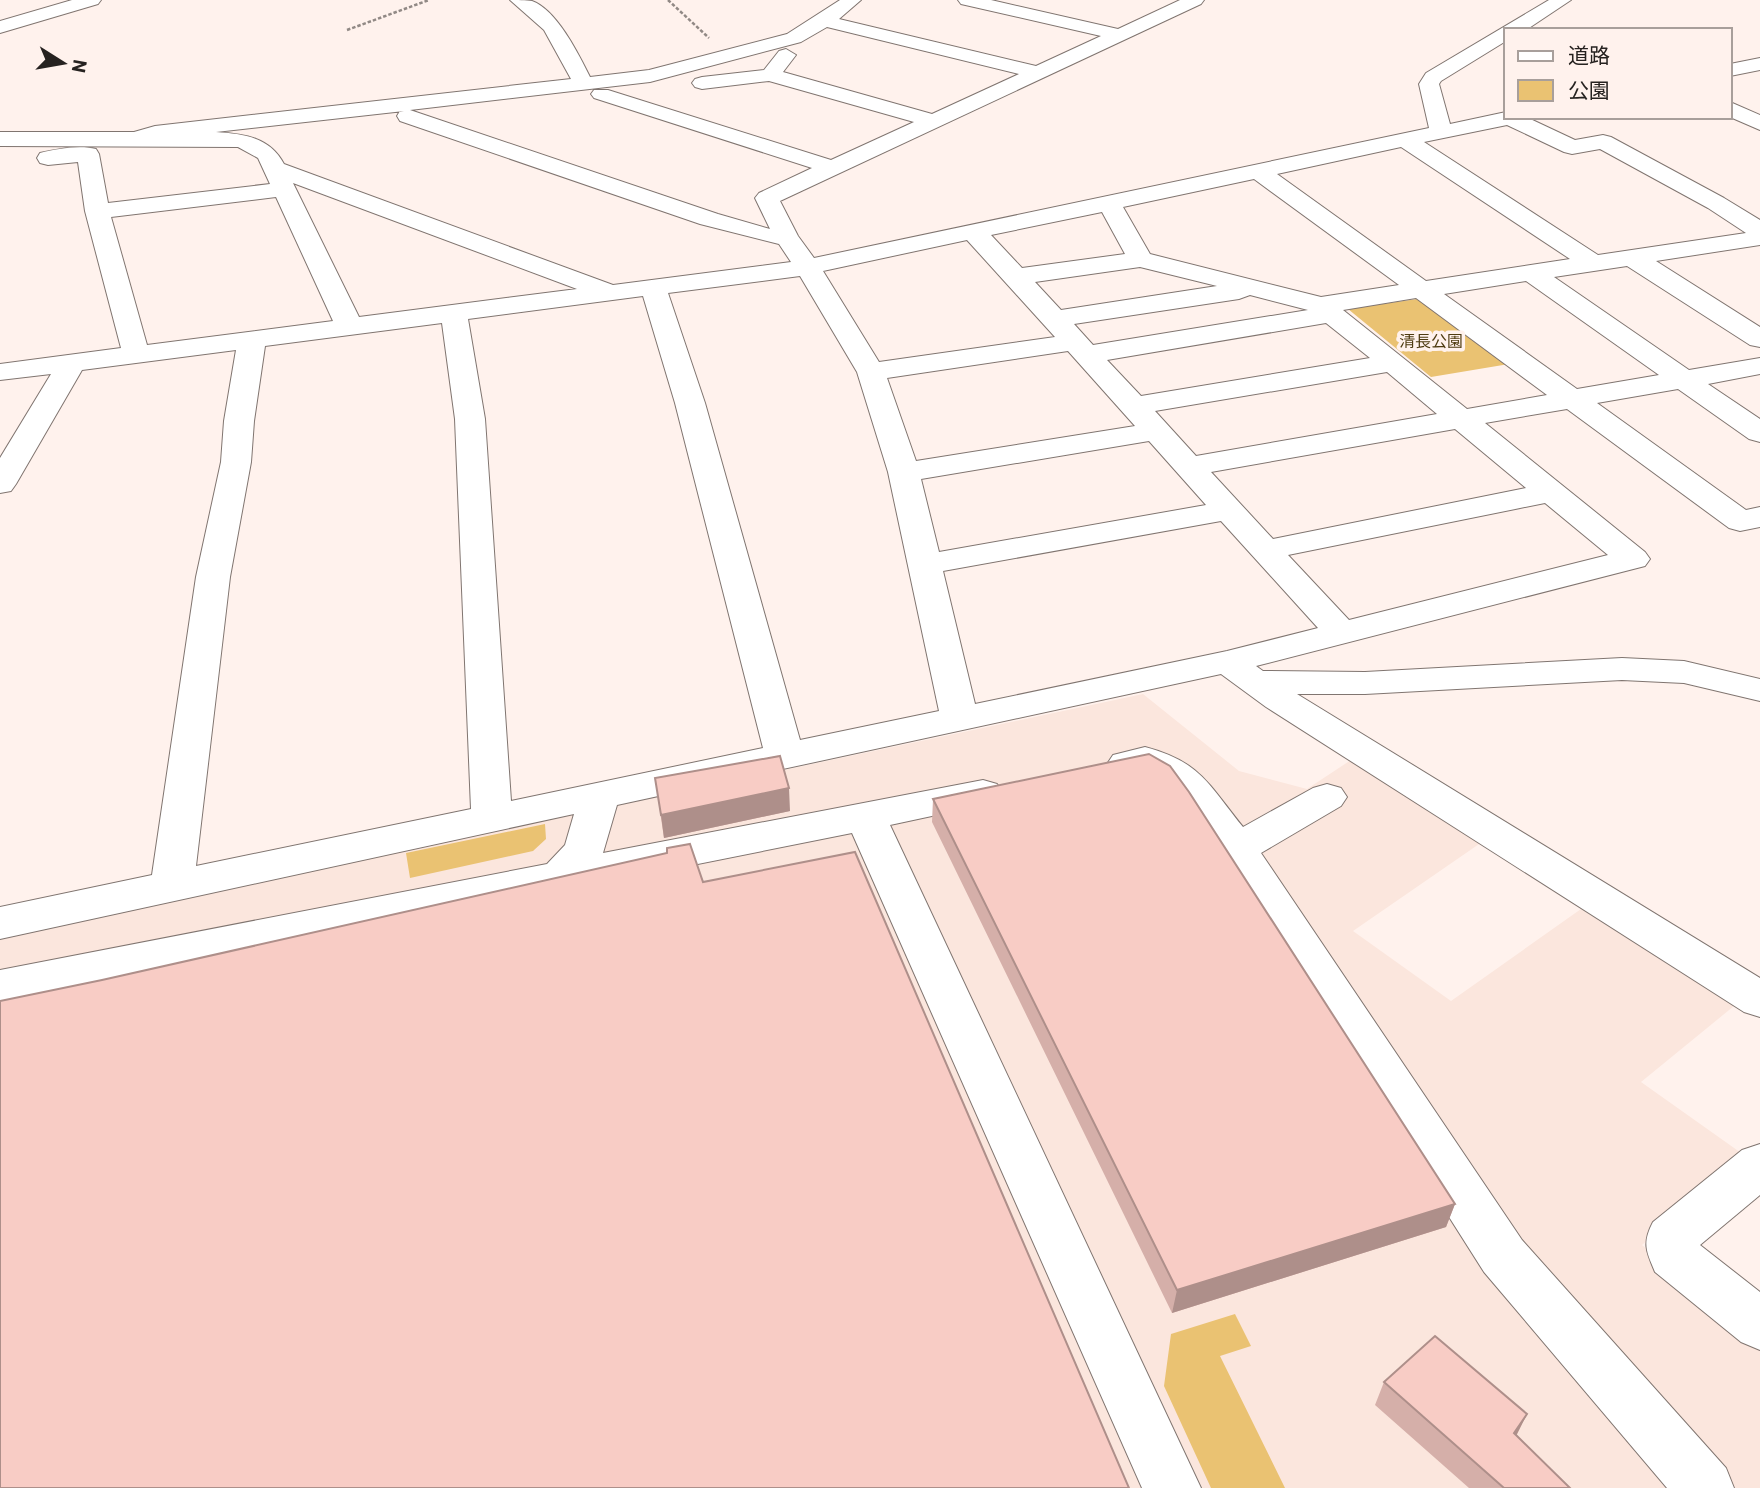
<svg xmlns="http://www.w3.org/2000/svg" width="1760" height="1488" font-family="Barlow,'Noto Sans JP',sans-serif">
	<rect width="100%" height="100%" fill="#fff2ed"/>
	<path fill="#fbe6dd" d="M1143,694L1239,771L1307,789L1354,758L1482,842L1353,931L1451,1001L1581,909L1734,1006L1641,1082L1744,1155L1642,1245L1760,1343V1488H0V936Z"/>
	<path fill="#eac272" d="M1424,298L1509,364L1431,377L1348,309Z
		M545,824L546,839L533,851L410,878L406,853Z
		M1235,1314L1251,1346L1220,1356L1285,1488H1211L1164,1386L1171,1334Z"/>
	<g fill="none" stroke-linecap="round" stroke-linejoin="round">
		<g stroke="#807570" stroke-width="2">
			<path id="minor" d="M72,0H101L98,4L0,33V21Z
				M510,0C517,0 526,0 532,1C557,10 579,55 590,77L649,70L787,34L840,0H861L839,19L1036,66L1101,36L961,4L958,0H991L1118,29L1180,0H1204L1201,4L780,201L798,236L814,258L1429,128L1419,84L1426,73L1549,0H1571L1526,30H1506V41L1441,81L1439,84L1450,124L1506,112V117H1526L1575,140L1603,135L1611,137L1724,198L1760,220V245L1656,261L1760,327V347L1750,345L1627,266L1554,277L1689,370L1760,358V374L1708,384L1760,419V442L1749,439L1678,389L1597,403L1746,510L1760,507V527L1740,531L1729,528L1567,409L1485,423L1645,552L1650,559L1645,566L1256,666L1263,671L1365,672L1622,658L1684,661L1760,679V701L1684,683L1622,680L1365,694H1297L1760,978V1017L1744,1012L1266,707L1221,674L617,805L603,853L983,780L997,784L1003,793L997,802L890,825L1201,1488H1142L852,833L0,1004V970L547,864L565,845L574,814L0,939V907L152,875L196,577L221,462L224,421L236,350L82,370L16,484L11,491L0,493V458L51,374L0,380V364L121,348L85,211L78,162L48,165L40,163L37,158L40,153C57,149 79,145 96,149L99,154L108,203L270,184L258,158L238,147L0,146V132H134L155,126L571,79L544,30ZM827,27L1019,74L932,114L783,72L796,55L786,49L779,51L764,70L702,77L695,79L692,83L695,87L702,89L769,81L914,122L831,160L608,90H594L591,94L594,98L812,168L759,193L755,198L770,229L718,214L410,110L650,82L801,42ZM400,111L397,116L400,121L700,224L779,244L791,262L613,285L284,164C270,137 244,134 216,132L404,111ZM1507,125L1564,152L1572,154L1600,149L1708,208L1746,233L1598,255L1424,142ZM1401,147L1570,259L1426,281L1277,174ZM1254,179L1399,285L1321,297L1150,254L1123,207ZM293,183L577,289L359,317ZM276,197L333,321L147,345L111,217ZM1102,212L1125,254L1022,268L991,235ZM967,240L1055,337L879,362L823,271ZM1140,267L1217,286L1061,310L1035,282ZM800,276L857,372L888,472L939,711L800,740L705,403L668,293ZM1526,281L1659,375L1577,389L1444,294ZM1250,295L1308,310L1093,345L1074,324L1239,299ZM643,296L675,403L763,748L511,801L485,419L468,319ZM1416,298L1547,395L1467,409L1343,310ZM442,323L455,419L471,809L196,866L230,577L251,462L254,421L265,346ZM1326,323L1370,358L1141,396L1107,360ZM1068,351L1135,426L916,461L887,378ZM1387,372L1437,414L1196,456L1155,411ZM1455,429L1526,488L1273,539L1211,472ZM1149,441L1206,505L939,552L921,479ZM1545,503L1608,555L1349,620L1288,555ZM1221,521L1318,628L1227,651L975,704L943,571Z
				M1760,58V70L1730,76V64Z
				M1730,102L1760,115V130L1730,117Z
				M1145,747C1201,762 1208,784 1243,827L1313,788L1327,784L1341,788L1347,797L1341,806L1261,853L1522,1240L1726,1468L1734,1488H1667L1484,1272L1222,859L1168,787L1144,773L1127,777L1113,773L1107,764L1113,755Z
				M1760,1144V1195L1700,1245L1760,1292V1350L1741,1342L1655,1272C1646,1251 1642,1243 1653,1222L1742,1150Z"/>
		</g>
		<path stroke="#918985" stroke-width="2.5" stroke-dasharray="3.5 2" stroke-linecap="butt" d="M668,0L709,38
			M347,30L429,0"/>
		<use href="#minor" fill="#fff" fill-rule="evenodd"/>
	</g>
	<path fill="#d5afa9" d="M655,778L790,811L664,838Z
		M933,799L1455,1204L1446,1227L1172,1313L932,822Z
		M1384,1382L1527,1414L1516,1436L1570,1488H1469L1375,1405Z"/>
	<path fill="#ae8f8a" d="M789,788L790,811L664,838L661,815Z
		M1455,1204L1446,1227L1172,1313L1177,1290Z
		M1527,1414L1516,1436L1514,1433Z"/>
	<path fill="#f8ccc5" stroke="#ae8f8a" stroke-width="2" d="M1149,754L1170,766L1189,792L1455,1204L1177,1290L933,799Z
		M780,756L789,788L661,815L655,778Z
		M690,844L703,882L855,852L1129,1488H0V1001L102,980L667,853V848Z
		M1435,1336L1527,1414L1514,1433L1570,1488H1504L1384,1382Z"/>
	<g text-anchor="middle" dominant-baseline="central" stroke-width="7" stroke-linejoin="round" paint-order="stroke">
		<g font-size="16" fill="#4e3b11" stroke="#fff2ed">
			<text x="1431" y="340">清長公園</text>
		</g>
	</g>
	<rect x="1504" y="28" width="228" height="91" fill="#fff2ed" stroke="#a89f9b" stroke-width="2"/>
	<rect x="1518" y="51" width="35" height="10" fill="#ffffff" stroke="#a89f9b" stroke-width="2"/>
	<text x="1568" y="63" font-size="21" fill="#262220">道路</text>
	<rect x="1518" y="80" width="35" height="21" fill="#eac272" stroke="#a89f9b" stroke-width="2"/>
	<text x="1568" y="98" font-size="21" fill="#262220">公園</text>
	<g transform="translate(63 63) rotate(101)" stroke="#fff2ed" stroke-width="5" paint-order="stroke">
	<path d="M0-5L12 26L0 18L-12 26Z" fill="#262220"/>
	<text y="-10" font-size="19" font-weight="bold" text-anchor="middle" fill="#262220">N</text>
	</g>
</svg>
